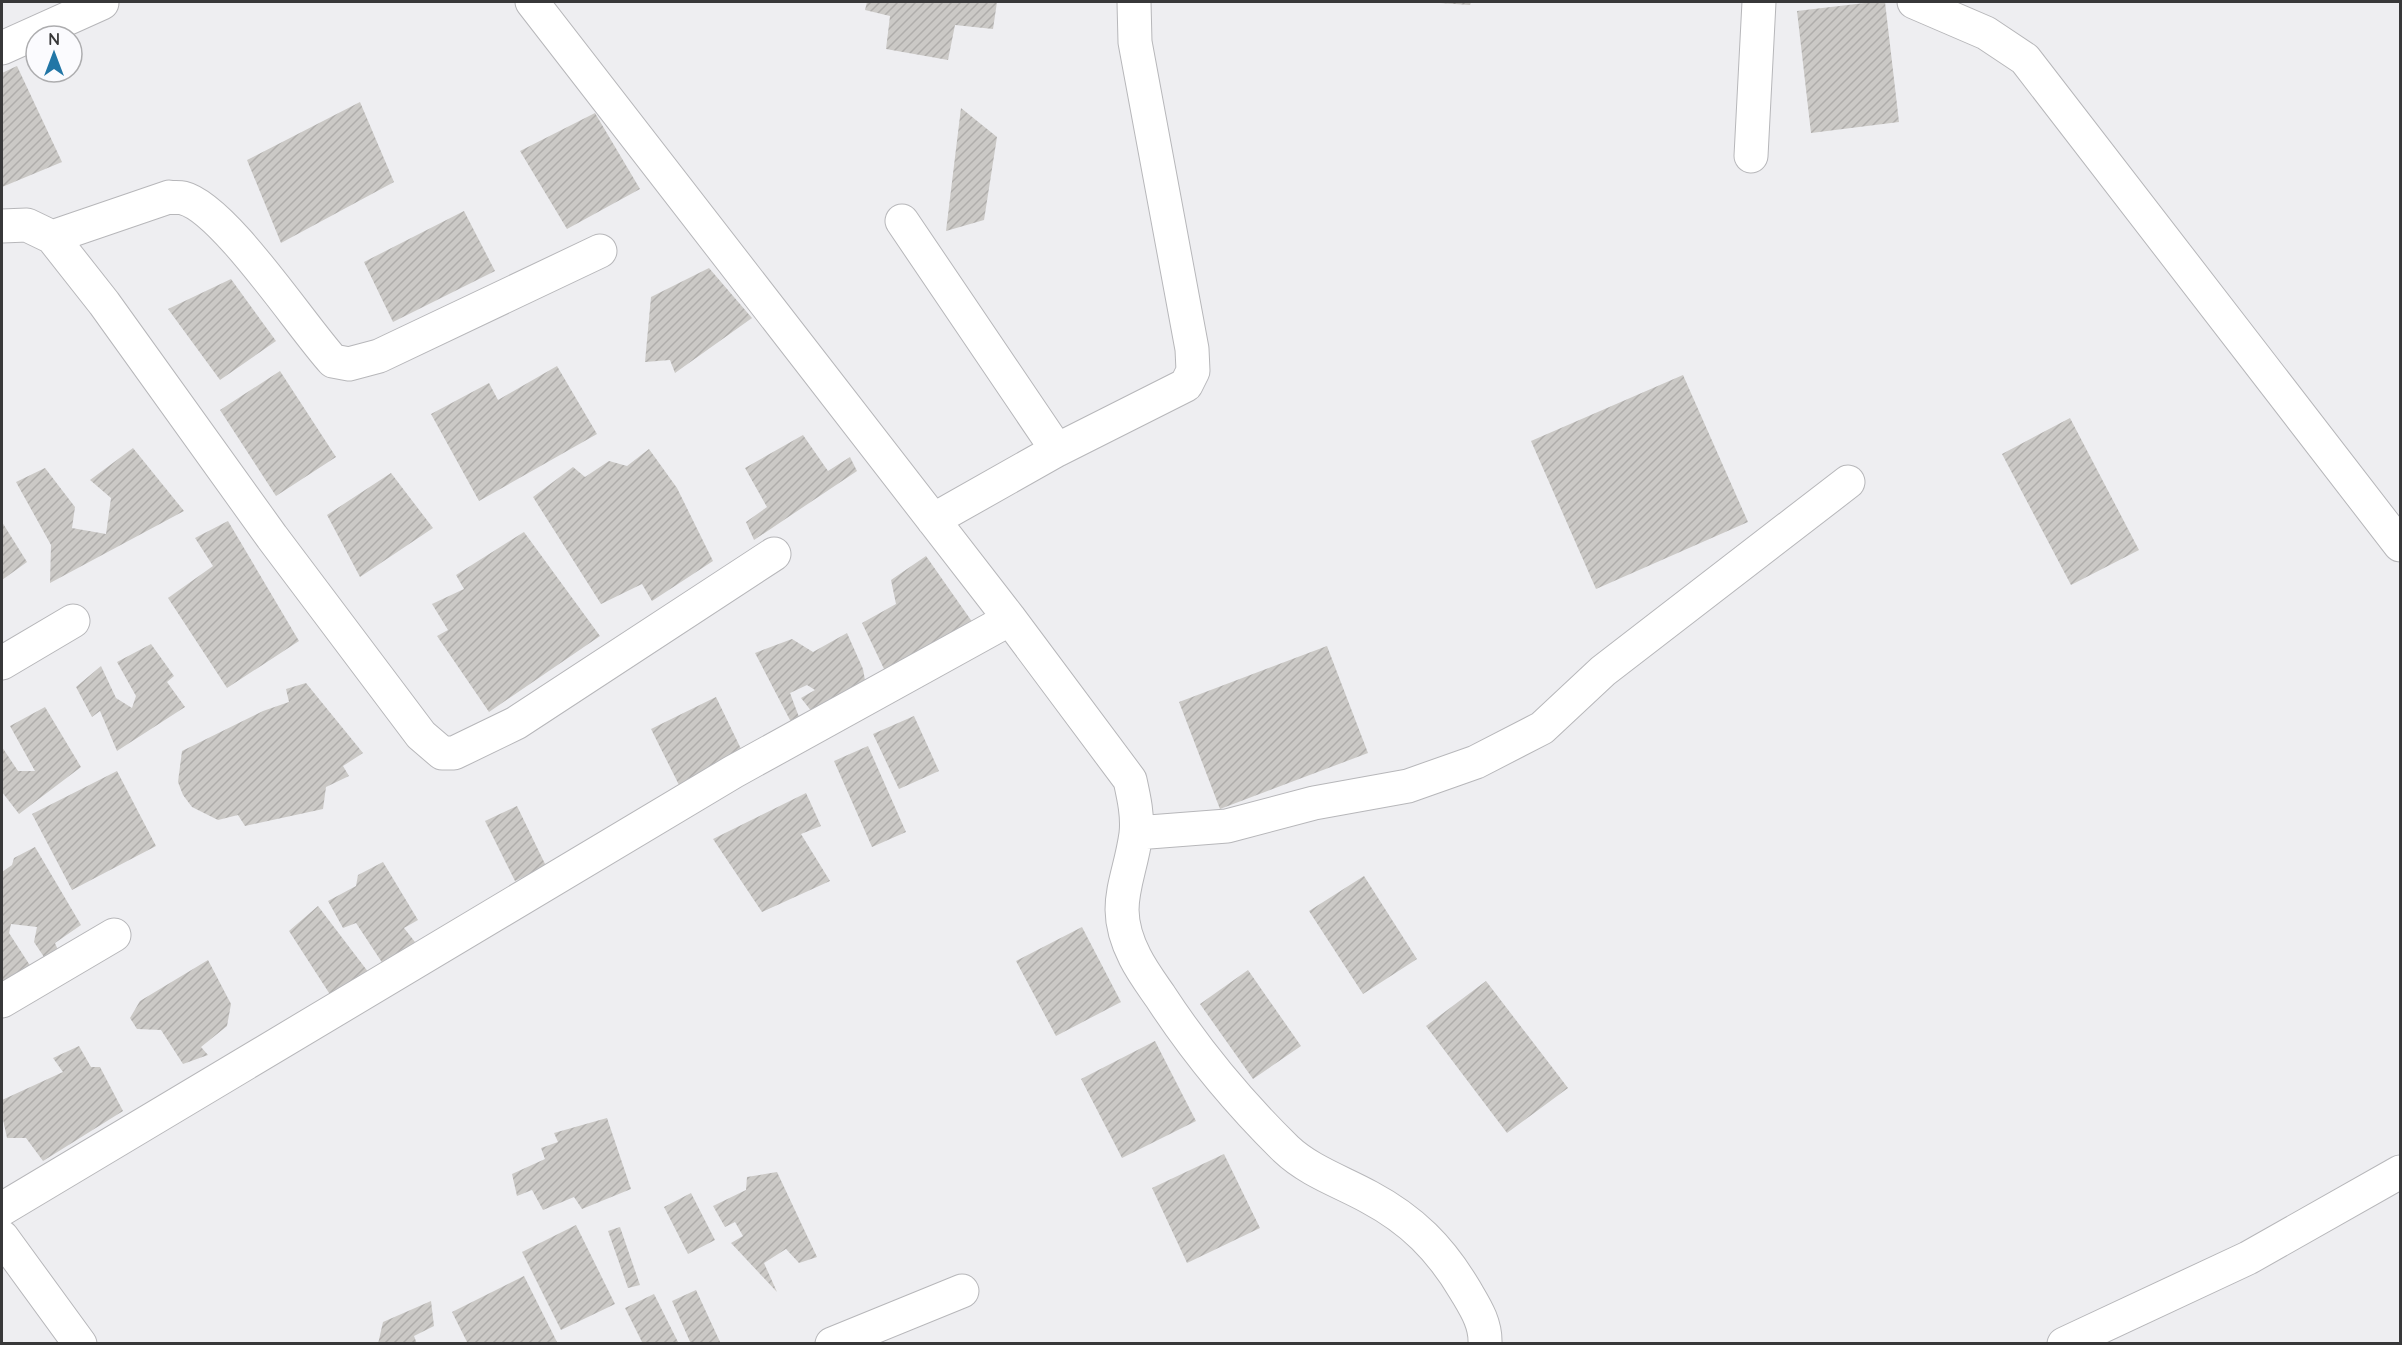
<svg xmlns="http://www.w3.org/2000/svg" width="2402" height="1345" font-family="Quicksand,sans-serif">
	<defs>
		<pattern id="building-hatch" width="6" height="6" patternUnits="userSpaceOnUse" patternTransform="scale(1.5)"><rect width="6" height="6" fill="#cbc9c6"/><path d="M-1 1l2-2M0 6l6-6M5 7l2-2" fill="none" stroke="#afadab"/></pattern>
	</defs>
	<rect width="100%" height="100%" fill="#eeeef1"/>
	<path fill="url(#building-hatch)" d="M867,2H997L993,29L955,25L948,60L886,49L890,16L865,10Z
		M1425,2H1471L1470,5Z
		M1873,2H1885L1899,122L1811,133L1797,11Z
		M17,66L62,162L2,187V73Z
		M360,102L394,182L281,243L247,160Z
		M961,108L997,137L984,220L946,231Z
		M595,113L640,189L567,229L520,151Z
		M464,211L495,271L393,322L364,262Z
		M709,268L752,318L675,373L670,360L645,362L651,297Z
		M231,279L276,341L220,380L168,309Z
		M557,366L597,434L479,501L431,414L489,383L498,400Z
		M280,371L336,457L276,496L220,410Z
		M1683,375L1748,522L1596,589L1531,441Z
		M2070,418L2139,550L2071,585L2002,454Z
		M803,435L828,471L850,457L857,471L754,540L746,522L767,507L745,468Z
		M133,448L184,511L50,583L51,545L16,482L45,468L75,507L72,528L106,534L111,498L90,480Z
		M649,449L677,488L713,561L652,601L642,584L601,604L533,497L573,467L585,477L609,461L627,466Z
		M391,473L433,528L360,577L327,515Z
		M228,521L299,641L227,688L168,598L213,566L195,538Z
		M2,522L27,562L2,580Z
		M524,532L600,636L489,712L437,636L448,630L432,604L464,589L456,575Z
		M926,556L973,623L885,671L862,623L896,604L891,580Z
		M847,633L863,669L866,686L816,717L801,698L815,690L807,685L790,693L799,717L791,722L755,653L792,639L813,652Z
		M151,644L174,676L167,682L185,707L117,751L100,711L92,717L76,687L101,666L116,698L132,708L136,696L117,662Z
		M1327,646L1368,753L1220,809L1179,702Z
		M306,683L363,753L343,766L349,776L326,787L323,809L245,826L238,815L218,820L192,807L183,795L178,782L182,751L263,711L289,702L286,689Z
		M716,697L743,753L679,785L651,729Z
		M45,707L81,767L19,814L2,792V747L18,771H35L10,726Z
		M914,716L939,771L899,789L873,734Z
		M868,746L906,832L872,847L834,761Z
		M117,771L156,846L72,890L32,814Z
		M806,793L821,826L801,834L830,881L762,912L713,839Z
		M517,806L546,866L515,881L485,821Z
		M35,847L81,925L55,943L60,955L46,960L34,942L37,927L11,924L9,933L31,967L2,982V872L12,865L14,858Z
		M383,862L418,920L404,928L415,942L385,967L356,923L343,928L328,901L356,886L358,875Z
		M1364,876L1417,959L1363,994L1309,911Z
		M318,906L369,973L331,996L289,931Z
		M1082,927L1121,1002L1056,1036L1016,961Z
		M208,960L231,1004L227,1026L201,1047L208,1055L183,1064L161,1030L137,1029L130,1018L140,1001Z
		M1248,970L1301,1046L1253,1079L1200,1004Z
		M1486,981L1568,1088L1507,1133L1426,1026Z
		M1155,1041L1196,1121L1122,1158L1081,1079Z
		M79,1046L91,1067H100L123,1111L43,1161L26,1138H7L2,1115V1100L63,1072L53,1058Z
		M607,1118L631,1189L582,1209L574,1197L543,1210L532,1190L517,1196L512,1174L545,1159L541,1148L558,1142L554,1133Z
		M1224,1154L1260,1228L1187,1263L1152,1188Z
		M777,1172L817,1257L799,1263L786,1249L764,1263L777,1292L731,1243L743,1236L735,1222L725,1227L713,1206L746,1190L747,1177Z
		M691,1193L715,1240L688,1254L664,1207Z
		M576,1225L615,1304L561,1330L522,1252Z
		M620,1227L640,1285L628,1288L608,1231Z
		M524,1276L558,1344H468L452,1312Z
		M696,1290L721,1344H691L672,1301Z
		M654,1294L679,1344H643L625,1308Z
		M431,1301L434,1326L414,1336L417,1344H378L383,1322Z"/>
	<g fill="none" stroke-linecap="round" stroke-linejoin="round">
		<g stroke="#b7b7ba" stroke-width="35">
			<path id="street" d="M532,2L1010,619L1130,780C1134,798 1138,816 1136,834C1129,884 1109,906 1135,957C1142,971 1151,983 1160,996C1196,1051 1239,1103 1286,1149C1309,1171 1342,1182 1369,1197C1412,1220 1440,1248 1465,1290C1475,1307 1486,1323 1485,1344
				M1914,2L1986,33L2025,59L2400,545
				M2,48L102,3
				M1751,156L1759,2
				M902,221L1057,450
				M2,226L27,225L52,237L104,303L272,537L421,735L442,753H454L516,723L774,554
				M52,237L169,197C173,198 179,197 183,198C224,208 301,326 333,361L349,364L379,356L600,251
				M933,520L1057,450L1186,385L1193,371L1192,349L1135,42L1134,2
				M2,663L73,621
				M1136,833L1227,826L1314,803L1408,786L1476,762L1542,728L1603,671L1848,482
				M2,1001L114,935
				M2,1209L733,772L1010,619
				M2,1237L80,1344
				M832,1344L962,1291
				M2064,1344L2248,1258L2400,1172"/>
		</g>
		<use href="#street" stroke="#fff" stroke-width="33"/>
	</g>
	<rect width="2402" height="1345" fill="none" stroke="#383839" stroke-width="6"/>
	<g transform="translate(54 54)"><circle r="28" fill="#fbfbfe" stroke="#adadaf" stroke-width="1.5"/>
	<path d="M0-4.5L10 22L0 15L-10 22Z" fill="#2276a6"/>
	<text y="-9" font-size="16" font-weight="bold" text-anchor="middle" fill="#383839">N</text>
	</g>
</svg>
